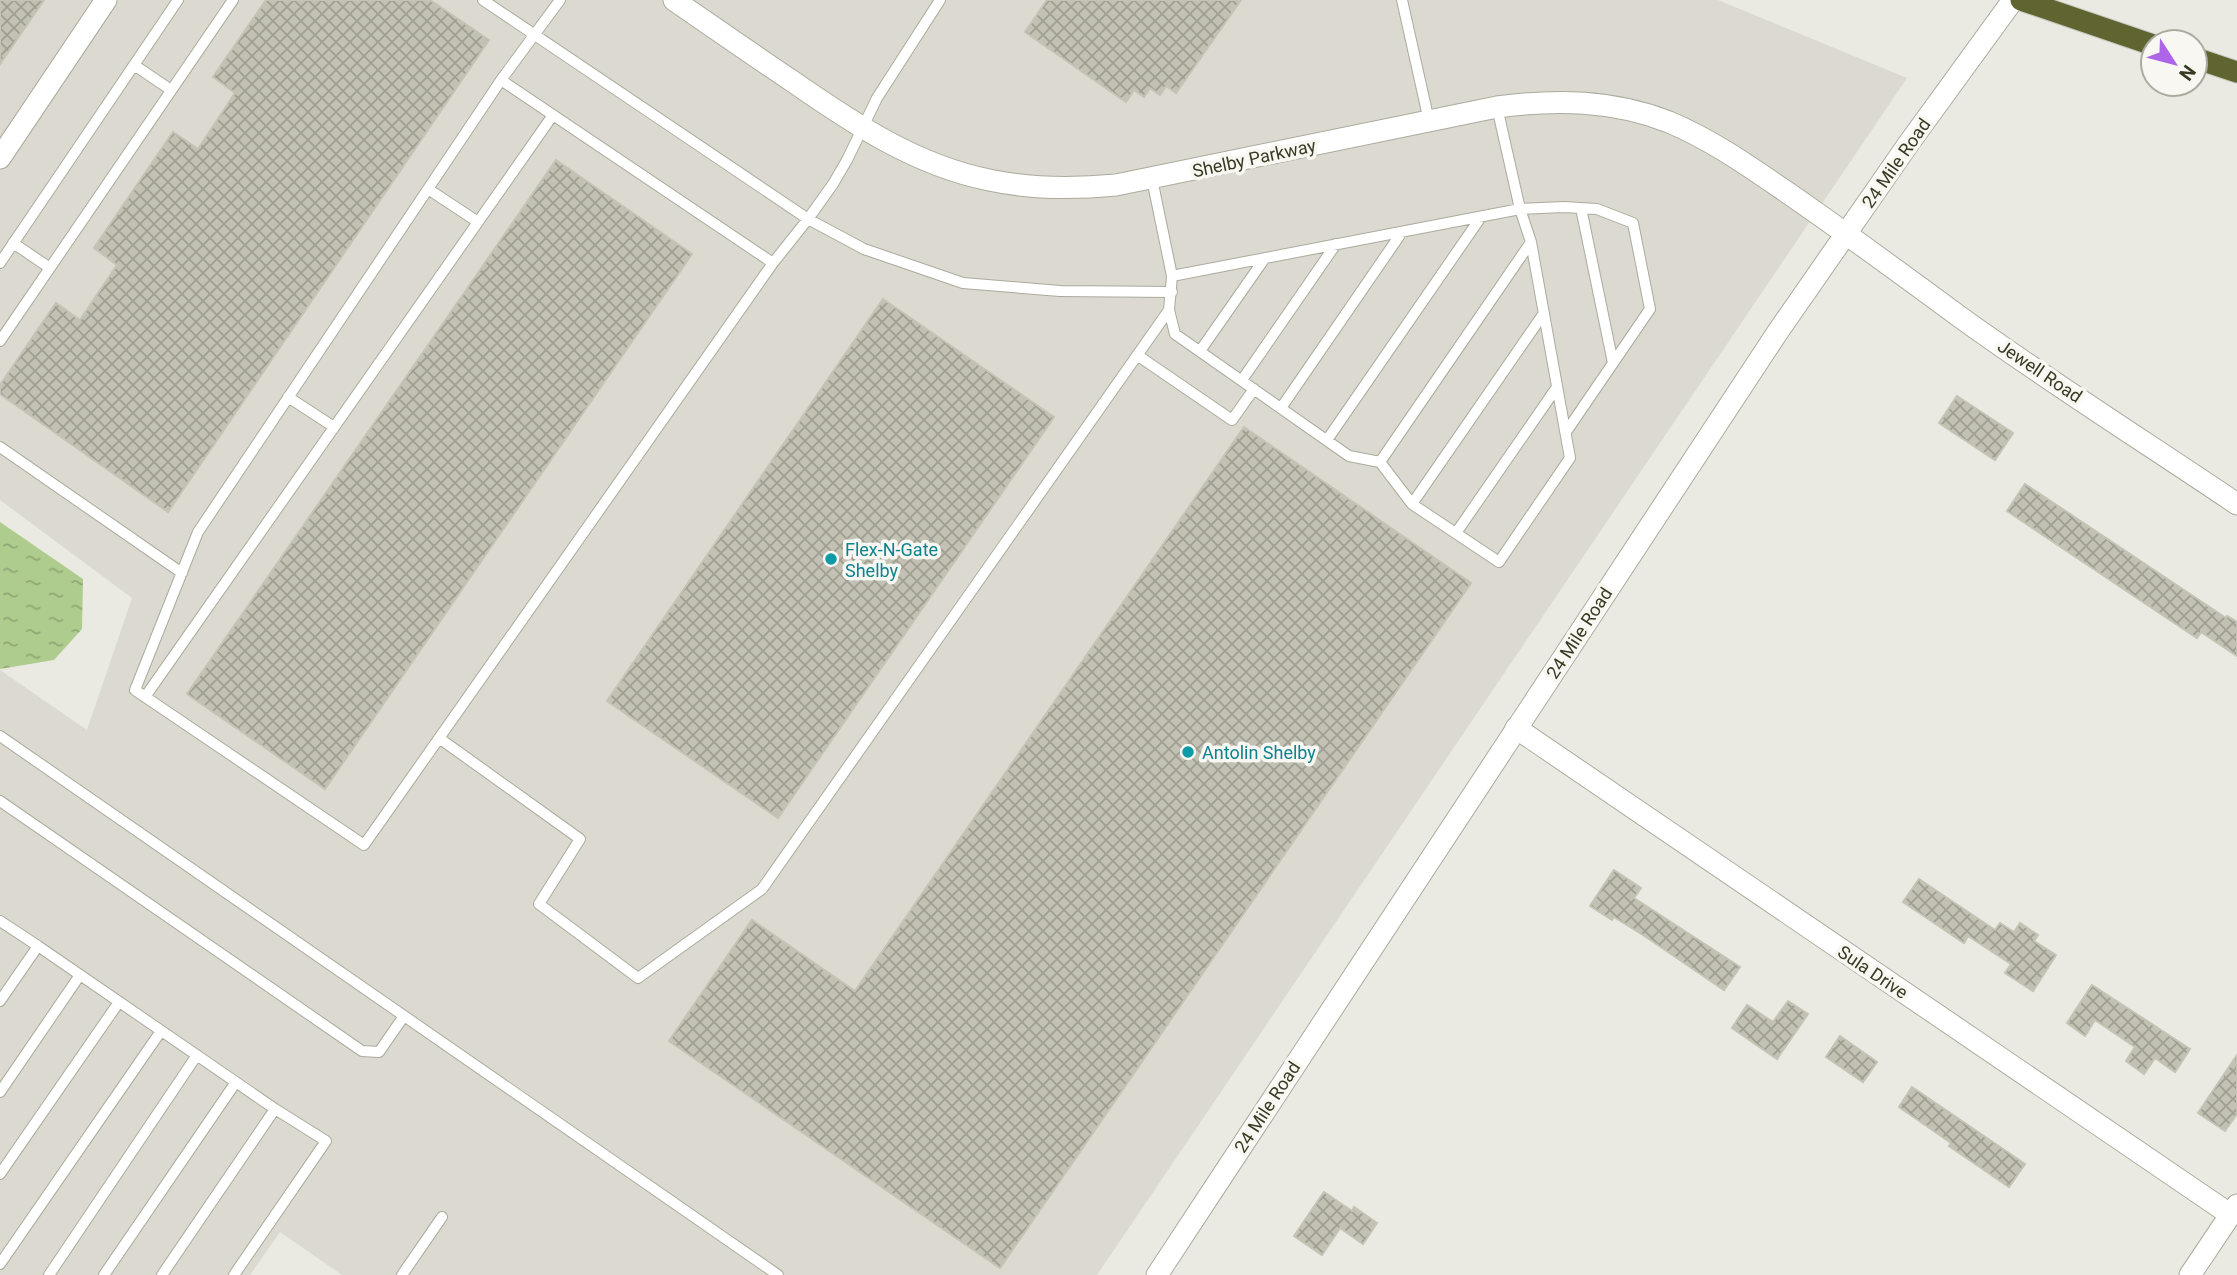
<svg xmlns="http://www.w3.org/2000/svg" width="2237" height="1275" font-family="Roboto,sans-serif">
	<defs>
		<pattern id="water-ripples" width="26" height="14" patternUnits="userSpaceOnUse" patternTransform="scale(1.75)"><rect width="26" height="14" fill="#aecc8e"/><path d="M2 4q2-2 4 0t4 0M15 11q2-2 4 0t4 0" fill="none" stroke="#8fa774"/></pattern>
		<pattern id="building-cross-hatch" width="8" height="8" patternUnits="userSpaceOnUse" patternTransform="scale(1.75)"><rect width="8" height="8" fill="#c2c1b4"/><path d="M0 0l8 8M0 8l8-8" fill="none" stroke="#9f9e92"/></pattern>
	</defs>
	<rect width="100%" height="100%" fill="#ebeae2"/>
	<path fill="#dbd9d0" d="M0,0H1718L1907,78L1097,1275H342L280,1232L250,1275H0V670L87,730L132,598L0,500Z"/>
	<path fill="url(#water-ripples)" d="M0,522L83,579L82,629L54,660L0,669Z"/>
	<path fill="url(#building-cross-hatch)" stroke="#c4c3b5" stroke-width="2" d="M0,0H44L0,64Z
		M266,0H430L489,40L168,512L0,394V385L56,303L80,320L117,265L94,248L173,132L198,149L235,93L213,77Z
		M1047,0H1241L1176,93L1166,86L1160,95L1150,88L1144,97L1134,90L1126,102L1025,32Z
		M556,160L692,254L325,789L187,694Z
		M883,299L1054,417L778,818L607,701Z
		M1957,396L2013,433L1995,460L1939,423Z
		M1244,427L1471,583L1000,1268L669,1041L752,920L855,991Z
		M2025,484L2226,618L2227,616L2237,622V656L2201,632L2197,638L2007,511Z
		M1614,870L1641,888L1634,898L1740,967L1724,990L1646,937L1614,917L1612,920L1590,906Z
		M1919,879L1995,930L2000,923L2014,932L2020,923L2038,935L2034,941L2056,955L2033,991L2005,973L2011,964L1968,936L1964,943L1903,902Z
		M2092,985L2190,1049L2175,1072L2155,1058L2144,1074L2126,1061L2135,1047L2095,1020L2085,1036L2067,1023Z
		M1788,1001L1808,1014L1777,1059L1732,1028L1747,1005L1773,1022Z
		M1840,1036L1877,1062L1863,1082L1826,1057Z
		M2237,1055V1114L2225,1131L2198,1113Z
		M1912,1087L2025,1164L2009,1187L1949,1146L1951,1143L1899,1107Z
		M1324,1192L1352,1211L1354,1207L1377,1223L1363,1244L1340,1228L1322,1255L1294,1236Z"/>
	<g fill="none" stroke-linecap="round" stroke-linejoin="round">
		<g stroke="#abab9d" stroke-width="12">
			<path id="service" d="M483,0L808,219L864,249L963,283L1060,291L1172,292
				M560,0L501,80L198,532L135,690L364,845L773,263L808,219L833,184L847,160L877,98L940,0
				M1402,0L1429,121
				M134,65L171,90
				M501,80L773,263
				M428,189L478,222
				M1581,208L1613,363
				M13,243L50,268
				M0,263L178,0
				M1172,276L1520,209L1564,207L1597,209L1633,223L1650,309L1566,432
				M1169,310L1175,334L1349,456L1380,462L1412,504L1499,562L1570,458L1531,242L1520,209L1497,107
				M0,341L233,0
				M1200,351L1265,258
				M1137,355L1232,420L1254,389
				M1242,380L1336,244
				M288,397L334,427
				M1281,408L1402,232
				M1327,440L1481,217
				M0,447L182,573
				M1380,462L1531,242
				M1412,504L1544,313
				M1456,533L1557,387
				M145,697L553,115
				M0,736L778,1275
				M439,738L580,839L539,904L638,978L762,889L1169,310L1172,276L1152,179
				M0,801L362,1051L379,1052L404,1016
				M0,921L38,946
				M0,1001L38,946L275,1109L326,1141L234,1275
				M0,1092L80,975
				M0,1174L119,1002
				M0,1264L161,1031
				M49,1275L197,1055
				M104,1275L236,1082
				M162,1275L275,1109
				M402,1275L442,1217"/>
		</g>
		<g stroke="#abab9d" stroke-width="23">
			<path id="minor" d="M0,158L106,0
				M1516,728L2231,1215
				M2190,1275L2237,1205"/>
		</g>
		<g stroke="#abab9d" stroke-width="23">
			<path id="tertiary" d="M674,0C713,27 752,54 792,81C854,124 915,165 989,180C1031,189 1074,189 1116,185L1497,107C1556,99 1613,100 1669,122C1712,140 1750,167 1788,193C1846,233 1903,275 1960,317C2050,382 2145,442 2237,504
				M1157,1275L1777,333L1909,143L2013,0"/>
		</g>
		<g stroke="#c8c8c1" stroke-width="23">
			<path id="motorway" d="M2021,0L2153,45
				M2195,58L2237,72"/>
		</g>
		<use href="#service" stroke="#fff" stroke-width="10"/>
		<use href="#minor" stroke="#fff" stroke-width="21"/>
		<use href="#tertiary" stroke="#fff" stroke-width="21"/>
		<use href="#motorway" stroke="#5f6431" stroke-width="21"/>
	</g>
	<g fill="#0f9aa8" stroke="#f8f7f2" stroke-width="2.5">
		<circle cx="831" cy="559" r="7"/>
		<circle cx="1188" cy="752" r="7"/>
	</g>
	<g text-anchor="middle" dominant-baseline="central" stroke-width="7" stroke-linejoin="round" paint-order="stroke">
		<g font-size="18" fill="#393a23" stroke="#f8f7f2">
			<text transform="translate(1254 158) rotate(-12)">Shelby Parkway</text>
			<text transform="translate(1896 163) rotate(-55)">24 Mile Road</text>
			<text transform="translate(2040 371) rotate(34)">Jewell Road</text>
			<text transform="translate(1579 633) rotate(-57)">24 Mile Road</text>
			<text transform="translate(1873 972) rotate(34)">Sula Drive</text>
			<text transform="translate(1267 1107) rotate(-57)">24 Mile Road</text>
		</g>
		<g font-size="18" fill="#0d838f" stroke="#f8f7f2" text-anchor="start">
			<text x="845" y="549">Flex-N-Gate<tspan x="845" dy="21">Shelby</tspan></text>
			<text x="1202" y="752">Antolin Shelby</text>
		</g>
	</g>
	<g transform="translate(2174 63) rotate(126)"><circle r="33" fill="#f8f7f2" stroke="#acab9f" stroke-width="2"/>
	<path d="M0-5L12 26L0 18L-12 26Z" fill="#ae64e7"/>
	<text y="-10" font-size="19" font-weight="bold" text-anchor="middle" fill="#393a23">N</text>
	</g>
</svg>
